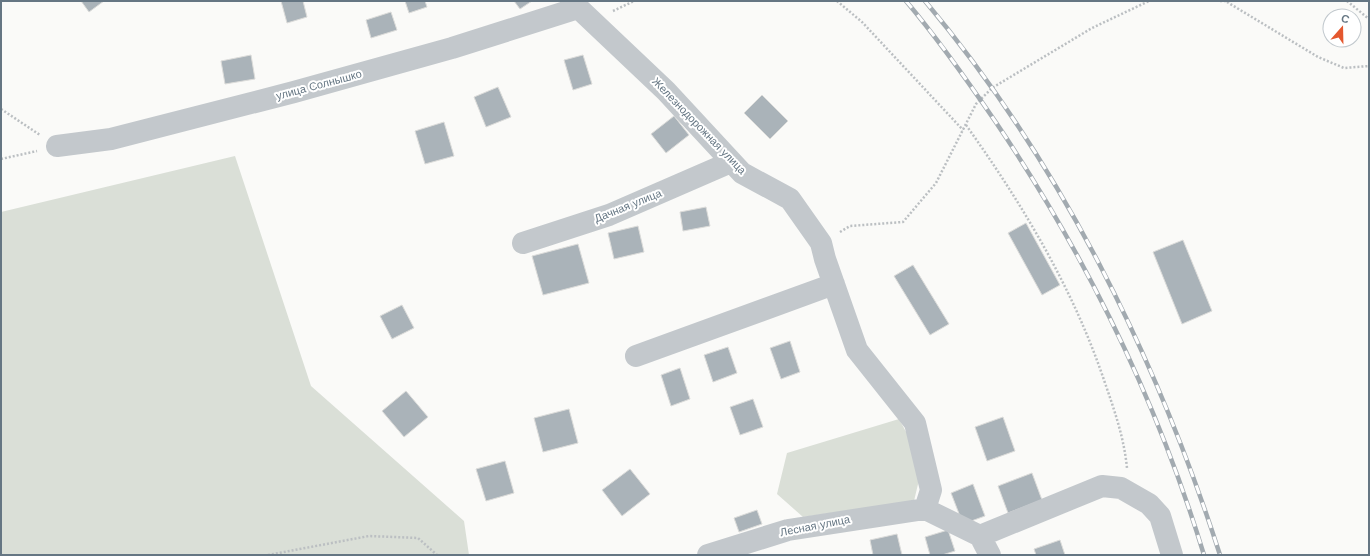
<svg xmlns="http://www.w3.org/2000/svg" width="1370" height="556" font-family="'Work Sans',sans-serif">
	<rect width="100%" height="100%" fill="#fafaf8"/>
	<path fill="#dadfd7" d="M235,156L311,386L464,521L469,555H1V212Z
		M899,419L923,463L914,501L803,517L777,494L787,453Z"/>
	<path fill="#aab3b9" stroke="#dcdcda" d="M81,1H104L89,12Z
		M281,1H303L307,17L287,23Z
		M405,1H425L427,7L409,13Z
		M514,1H532L520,9Z
		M391,12L397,30L371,38L366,20Z
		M251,55L255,79L225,84L221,61Z
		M583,55L592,84L573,90L564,60Z
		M498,87L511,117L486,127L474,97Z
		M762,95L788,121L770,139L744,113Z
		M674,116L689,135L666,153L651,134Z
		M444,122L454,156L425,164L415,131Z
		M706,207L710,226L683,231L680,212Z
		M1026,223L1060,285L1042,295L1008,233Z
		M638,226L644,252L614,259L608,233Z
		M1183,240L1212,311L1182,324L1153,252Z
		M578,244L589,283L543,295L532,256Z
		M913,265L949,324L930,335L894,276Z
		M402,305L414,328L392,339L380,316Z
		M790,341L800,372L781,379L770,348Z
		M728,347L737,373L713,382L704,355Z
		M680,368L690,399L671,406L661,375Z
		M406,391L428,417L404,437L382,411Z
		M753,399L763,427L740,435L730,407Z
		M569,409L578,443L543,452L534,418Z
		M1003,417L1015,451L987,461L975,427Z
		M505,461L514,493L486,501L476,469Z
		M630,469L650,494L622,516L602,490Z
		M1032,473L1042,500L1008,513L998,486Z
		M973,484L985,516L963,524L951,493Z
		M757,510L762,524L739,532L734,518Z
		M948,530L955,551L942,555H930L925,537Z
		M897,534L902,555H873L870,540Z
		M1060,540L1065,555H1036L1034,549Z"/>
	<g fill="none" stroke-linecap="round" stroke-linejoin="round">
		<path stroke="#bbbfc2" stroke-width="2.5" stroke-dasharray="2 2" stroke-linecap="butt" d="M837,1L862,22L963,130
			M1220,1H1230
			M1347,1L1369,19
			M1227,2L1318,57L1344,68L1369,66
			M613,11L634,1
			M1,109L40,135
			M966,125C1023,205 1074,290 1105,383C1115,412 1124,438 1127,468
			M1,159L37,151
			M840,232L850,226L903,222L936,183L976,104L992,88L1092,28L1149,1
			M268,555L369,536L418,538L437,555"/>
		<path stroke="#c3c8cc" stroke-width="22" d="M571,1L666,91L742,173L790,199L821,243L825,259L857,350L915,423L931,490L925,509
			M57,146L111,139L294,92L452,48L578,8
			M523,243L609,215L731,162
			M636,356L834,284
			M925,509L980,536L990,555
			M980,536L1102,486L1121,488L1149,504L1160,516L1172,555
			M708,555L788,530L925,509"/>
		<g stroke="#a2aab0" stroke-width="4.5">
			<path id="rail" d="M906,1C938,39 967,80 995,121C1085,254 1157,401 1204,555
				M925,1C1060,162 1156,356 1220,555"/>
		</g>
		<use href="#rail" stroke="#fff" stroke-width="3" stroke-dasharray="9" stroke-linecap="butt"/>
	</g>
	<g text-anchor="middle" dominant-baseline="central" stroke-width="4" stroke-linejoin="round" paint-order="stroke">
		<g font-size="11" fill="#657683" stroke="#fff">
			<text transform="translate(319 85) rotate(-15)">улица Солнышко</text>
			<text transform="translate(699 126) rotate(46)">Железнодорожная улица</text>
			<text transform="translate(628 206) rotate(-22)">Дачная улица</text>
			<text transform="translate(815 526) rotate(-11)">Лесная улица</text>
		</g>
	</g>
	<rect width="1370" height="556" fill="none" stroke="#657683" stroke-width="4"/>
	<g transform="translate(1342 28) rotate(20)"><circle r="19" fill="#ffffff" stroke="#c1c8cd"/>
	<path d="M0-3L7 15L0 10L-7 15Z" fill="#e4572e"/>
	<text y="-6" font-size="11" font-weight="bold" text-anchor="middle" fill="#657683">С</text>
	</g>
</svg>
